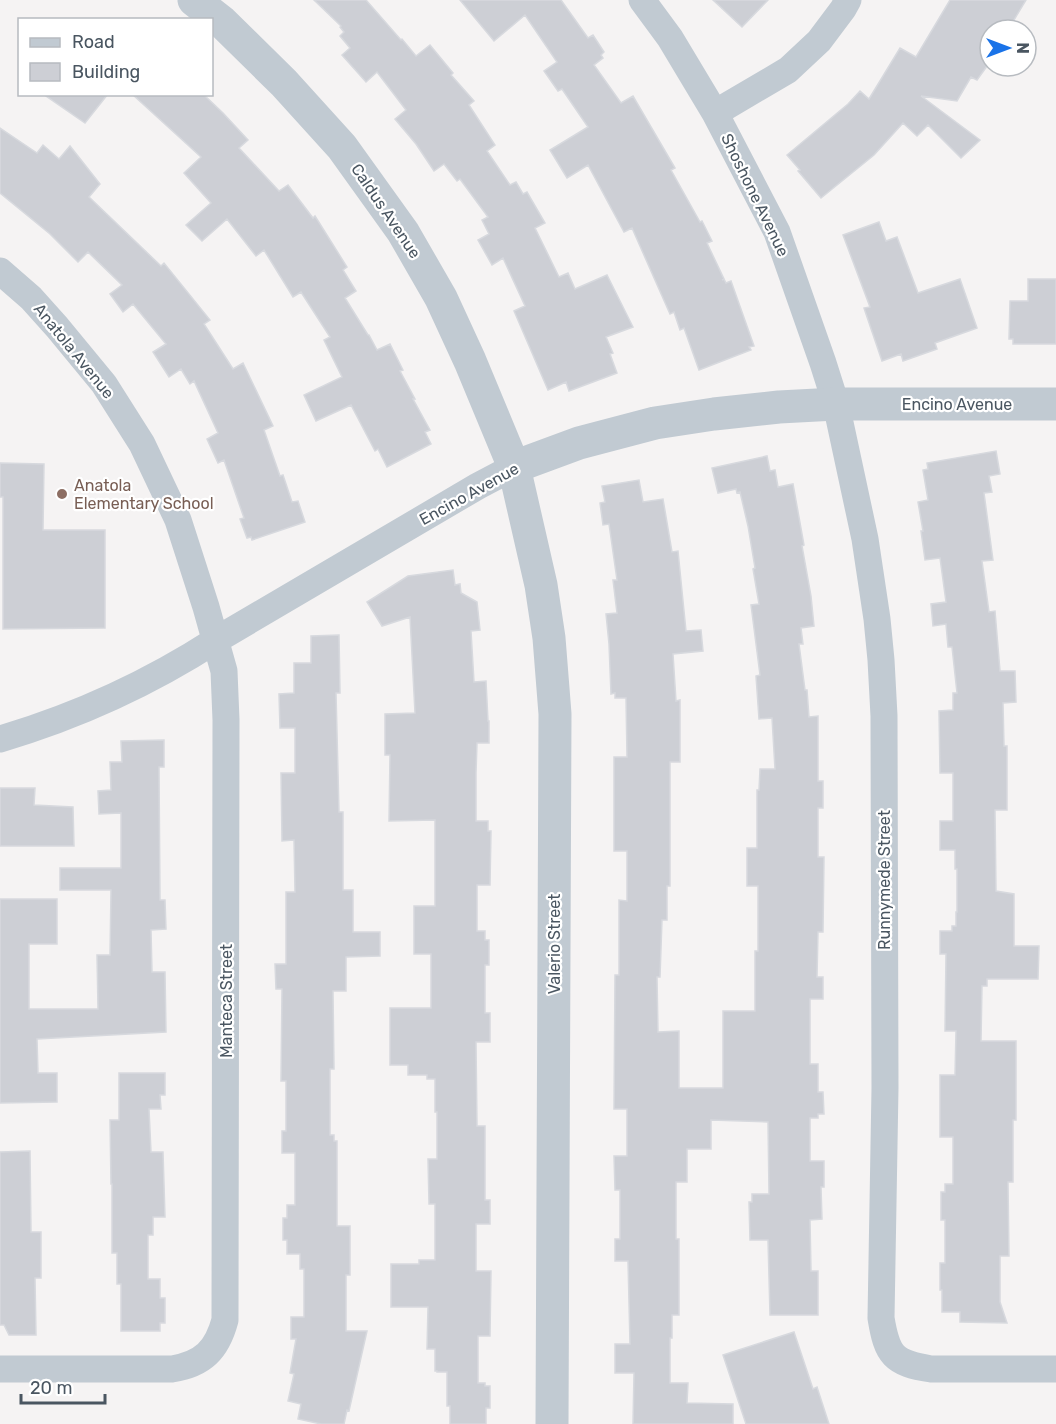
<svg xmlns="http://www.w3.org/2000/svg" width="1056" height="1424" font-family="Rubik,sans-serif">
	<rect width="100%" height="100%" fill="#f5f3f3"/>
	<path fill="#cdcfd5" stroke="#d7d9de" stroke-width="1.5" d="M314,0H366L401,40L402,39L416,56L430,45L453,73L451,75L474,101L469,105L495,145L487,151L510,185L516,182L523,194L527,192L545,223L535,228L559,277L568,273L575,289L607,275L633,327L606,337L613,353L610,354L617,373L569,391L566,382L548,390L514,311L525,306L503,258L492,265L478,240L489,234L482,220L488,217L460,179L457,181L444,164L434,171L416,144L395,119L406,110L377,72L366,82L342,55L350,48L340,36L344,32L340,27L341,26Z
		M460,0H561L588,38L593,35L604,52L601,55L603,58L594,65L621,103L633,96L675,168L671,170L700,222L702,221L712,241L707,243L724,279L722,280L724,279L726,283L731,281L754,346L749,347L751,350L699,370L684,328L680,330L674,312L670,314L632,228L624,232L588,165L567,178L550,150L588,127L562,89L558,91L544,71L557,62L525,15L494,41Z
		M713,0H768L742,27Z
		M950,0H1026L1008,30H990V62L977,80L971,77L957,101L921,96L980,140L961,158L928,125L917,136L903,123L874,155L821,198L798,171L800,170L787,155L848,104L860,91L869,99L900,48L916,57Z
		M43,94H108L85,123Z
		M132,94H203L223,113L248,140L239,148L279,191L288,185L313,218L315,216L347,267L343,270L356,291L345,298L368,335H369L377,350L390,344L403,370L400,371L415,399H413L430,430L425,432L431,444L387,467L378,449L375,451L351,405L316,421L304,395L342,377L324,340L330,337L301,292L293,297L264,250L256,256L227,219L202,241L186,225L211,203L184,173L201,157Z
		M0,128L37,153L43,145L59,159L70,146L100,184L89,197L161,266L164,263L210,320L204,324L233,369L243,363L273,426L264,430L280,476L283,475L292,502L298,501L305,522L252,540L251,537L247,538L240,519L244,518L224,460L218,463L207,439L218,433L194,381L190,384L181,369L169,377L153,352L166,344L133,304L123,312L110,294L122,285L88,252L78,262L50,234L0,193Z
		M879,222L886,241L897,237L918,293L960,279L977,328L935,343L937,349L903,361L901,354L882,361L864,308L870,307L843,235Z
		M1028,279H1056V344H1013V339H1009L1010,301H1028Z
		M996,451L1000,474L989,476L992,492L984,493L993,560L982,561L989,612L995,611L1000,671H1015L1016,702L1003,703L1004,746H1007V810H995L996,891L1014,894V946H1039L1038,979H987V986H982L981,1041H1016V1120H1013V1182H1008L1009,1256H1000V1302L1007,1323L960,1322V1312H942V1290H940V1263H945V1220H941V1192H945V1184H953V1137H940V1075H955L956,1031H945L946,954H940V931H952V926H956V912H957V869H955V850H940V821H953V773H940L939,711L953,710V693H957L952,647H948L946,624L933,626L931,604L946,602L940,558L925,560L921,531H923L918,502L928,500L923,470L928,469L927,463Z
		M767,456L770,471L775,470L778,487L793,484L804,545L802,546L811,596L814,626L801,628L803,644H799L805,690H807L809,717L818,716V781H823V808H818V857H824L823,932H818L817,977H823V999H810V1064H818V1092H823L824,1114H818V1118H810V1161H824V1187H821L822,1219L810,1220L811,1271H818V1315H770L768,1240H750L749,1202H752V1194H769L768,1122L711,1120V1149H687V1182H676V1239H679V1315H672V1338H670V1383H688L687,1403L733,1404V1424H633L634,1373H615V1344H630L628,1261H615V1239H620V1190H615L614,1156H627V1109H614L615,975H619V900L627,901V851H614V757H627L626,698H615V693L611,694L609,644L606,614L617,613L613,580H617L609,524L603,525L600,503L605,502L602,486L639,480L643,502L663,499L672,552L678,551L686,631L701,630L703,651L673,654L676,701L680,700V762H670V886H667V920H662L660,977H657L658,1032L679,1031V1088H723V1011H755V951H758V886H747V848H757V790H759L760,769H775L772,718L759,719L756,676L760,675L751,605L759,604L753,569L755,568L748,526L740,492L737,493L736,489L718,493L712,468Z
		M0,463L44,464L43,530H105V628L3,629V497H0Z
		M453,570L455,585L460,584L461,593L477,602L480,630L471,631L474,682L486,681L488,721H489V743H477L476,773V821H488V831H491L490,885H477V931H485V940H489V965H485V1013H490V1042H476L477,1126H485V1200H490V1224H476V1271H491L490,1336H478V1383H485V1386H490V1408H486V1424H450V1406H447V1372H437V1371H435V1349H427L428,1307H391V1264H419V1260H435V1204H429L428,1159H437V1112H435V1079H427V1075H408V1065H390V1008H431V954H414V906H435V820L389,821L390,755H385V714L415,713L410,617L382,626L367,602L408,576Z
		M339,635L340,693H336L339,812H343V890H353V932H380V956L346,957V991H333L334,1069H330V1135H334V1141H337V1226H350V1275H346V1331H367L349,1411L347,1410L344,1424H321L298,1419L301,1404L288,1401L294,1374L290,1373L296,1339H291V1317H304V1269H300V1254H287V1240H283V1218H287V1205H295V1153H282V1131H286V1081H281L282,989H276L275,964H286V892H295L294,840L282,841L281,773H295V728H280L279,694L294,693V663H311V636Z
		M164,740V767H159L160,900H165L166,929L151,930L152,972H165L166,1032L37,1039L38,1073H57V1102L0,1103V899H57V944H29V1009H98L97,955H110L111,890H60V868H121V813L99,814L98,791L111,790L110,762H122L121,741Z
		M0,788H35L34,805L73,807L74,846H0Z
		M119,1073H165V1095H160L161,1109H149L151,1152H163L165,1217H153V1235H148V1279H160V1298H165V1323H160V1331H121V1284H117V1253H112V1184H111L110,1120H119Z
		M30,1151L31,1232H41V1278H35L36,1335H9L4,1325H0V1152Z
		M794,1332L813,1389L817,1387L829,1424H746L723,1355Z"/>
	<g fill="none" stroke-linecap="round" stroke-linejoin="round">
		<path stroke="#c1cad2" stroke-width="27" d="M642,0L670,38L715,113L777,232L823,363L836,404L865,539L877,619L881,660L884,716L885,1088L881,1318C887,1355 893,1363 931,1369H1056
			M715,113L788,70L819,41L843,9L848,0
			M0,271L31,298L57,327L104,384L142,444L178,520L206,607L224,671L226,720L225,1320C217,1350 203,1364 172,1369H0
			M0,739C78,716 148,684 216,640L478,486L514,467"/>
		<path stroke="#c1cad2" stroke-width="33" d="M194,0L222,22L284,83L342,147L403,232L441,298L470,361L514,467L541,585L549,638L555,714L552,1424
			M514,467L579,443L655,423L714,414L779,407L836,404H1056"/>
	</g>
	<circle fill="#8d6e63" stroke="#fff" stroke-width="2" cx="62" cy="494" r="6"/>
	<g text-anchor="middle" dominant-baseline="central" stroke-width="4.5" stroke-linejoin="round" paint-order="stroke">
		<g font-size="16" fill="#4a5661" stroke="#fff">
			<text transform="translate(755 195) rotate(64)">Shoshone Avenue</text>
			<text transform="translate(386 211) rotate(56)">Caldus Avenue</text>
			<text transform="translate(74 351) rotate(51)">Anatola Avenue</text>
			<text x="957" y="404">Encino Avenue</text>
			<text transform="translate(469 494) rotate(-29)">Encino Avenue</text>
			<text transform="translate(884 880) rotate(-90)">Runnymede Street</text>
			<text transform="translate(554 944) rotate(-90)">Valerio Street</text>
			<text transform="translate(226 1001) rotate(-90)">Manteca Street</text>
		</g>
		<g font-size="16" fill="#785e54" stroke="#fff" text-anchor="start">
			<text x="74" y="485">Anatola<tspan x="74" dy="18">Elementary School</tspan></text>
		</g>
	</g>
	<rect x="18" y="18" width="195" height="78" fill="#ffffff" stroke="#b7bbc0" stroke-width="1.5"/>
	<rect x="30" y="38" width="30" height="9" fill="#c1cad2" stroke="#b7bbc0" stroke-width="1.5"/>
	<text x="72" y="48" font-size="18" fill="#4a5661">Road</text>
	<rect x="30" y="63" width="30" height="18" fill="#cdcfd5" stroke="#b7bbc0" stroke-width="1.5"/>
	<text x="72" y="78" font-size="18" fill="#4a5661">Building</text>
	<g transform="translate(1008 48) rotate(90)"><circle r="28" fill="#ffffff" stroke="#b7bbc0" stroke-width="1.5"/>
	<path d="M0-4.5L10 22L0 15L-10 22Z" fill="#1a73e8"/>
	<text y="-9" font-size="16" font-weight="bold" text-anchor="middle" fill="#4a5661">N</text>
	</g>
	<path d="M21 1394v9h84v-9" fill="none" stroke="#4a5661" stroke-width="3"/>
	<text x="30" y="1394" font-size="18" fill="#4a5661" stroke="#ffffff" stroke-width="4.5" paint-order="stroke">20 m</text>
</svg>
